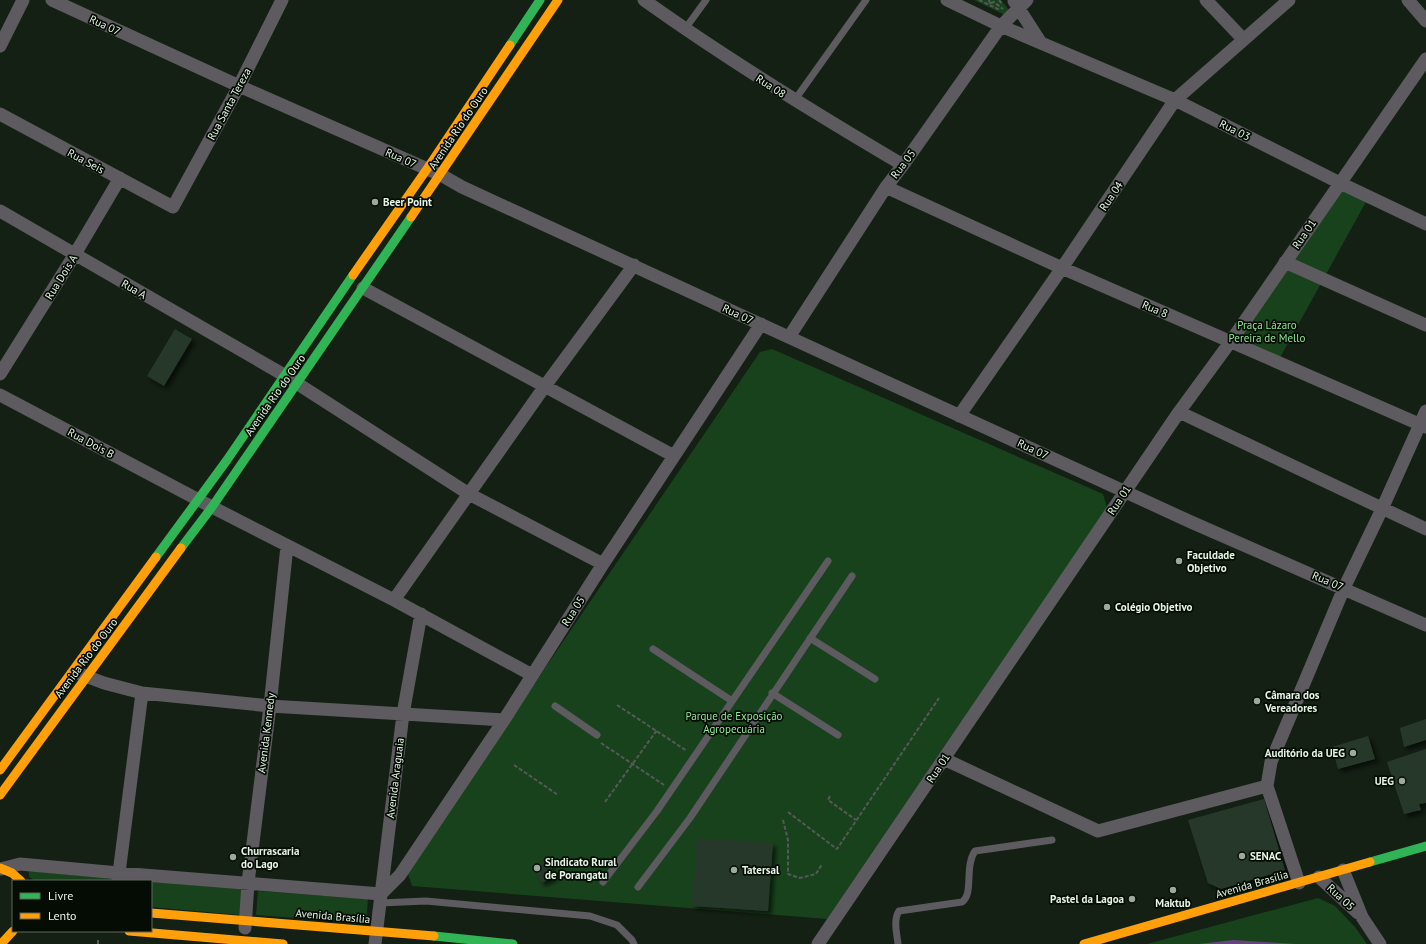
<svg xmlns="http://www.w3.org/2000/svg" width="1426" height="944" font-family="'PT Sans',sans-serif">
	<defs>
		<filter id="shadow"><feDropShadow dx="3.5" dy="3.5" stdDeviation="2" flood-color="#0009"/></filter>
	</defs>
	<rect width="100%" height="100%" fill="#142014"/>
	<path fill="#18421c" d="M974,0H1001L1009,10L1005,15Z
		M1341,189L1367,200L1277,363L1231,341Z
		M772,349L1103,494L1107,507L827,919L412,886L407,871L760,352Z
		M29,871L112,879V881H35L29,877Z
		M151,882L243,889L240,915L151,907Z
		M258,891L368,899L366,923L256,915Z
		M1318,898L1335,906L1355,927L1367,944H1147Z"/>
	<path fill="#67437f" d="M1233,940L1296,944H1199Z"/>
	<path fill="#273929" filter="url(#shadow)" d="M175,329L192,339L164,386L147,376Z
		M1426,719V740L1404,747L1400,728Z
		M1368,736L1375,759L1338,769L1332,747Z
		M1426,749V803L1419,804L1421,810L1404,814L1387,762Z
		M1264,799L1285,870L1221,889L1208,883L1188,820Z
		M697,838L773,843L768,911L692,906Z
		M548,859L555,877L541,883L533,865Z"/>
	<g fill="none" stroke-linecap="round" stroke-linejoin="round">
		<path stroke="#565959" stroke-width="2" stroke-dasharray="4 2" stroke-linecap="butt" d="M979,0L1000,10
			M989,0L990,4
			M999,0L1002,4
			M991,3L994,2L1003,9
			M617,705L687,751
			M601,743L664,785
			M514,765L558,795
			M830,796L828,800L856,820
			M605,802L657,730
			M788,812L837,849L939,698
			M783,820L788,840V874L800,878L816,874L822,864
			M98,944V939"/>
		<path stroke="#5d5a60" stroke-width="7" d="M685,29L706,0
			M794,101L866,0
			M810,638L875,679
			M653,649L732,701
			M772,693L838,735
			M555,706L597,735
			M603,882L657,811L828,561
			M638,887L690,818L852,576
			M380,903L426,901L590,916L617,925L632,940L634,944
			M898,944C897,934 893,920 899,911L962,902C974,894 964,867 975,851L1052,840"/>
		<path stroke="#5d5a60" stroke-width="13" d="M52,0L239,86L441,175L462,187L1191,522L1426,625
			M644,0C728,60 815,113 903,165
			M947,0L1001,26L1175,100L1340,183L1426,224
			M1206,0L1243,39
			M1408,0L1426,21
			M1014,1L1041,43
			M0,46L23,0
			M0,114L173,207L239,86L282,0
			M886,187L1062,268L1426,427
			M0,211L284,375L469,494L603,564
			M1285,262L1426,325
			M363,288L674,456
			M789,337L886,187L903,165L1001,26L1027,0
			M0,374L75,254L120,178
			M0,395L212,507L394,600L532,675
			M1179,412L1426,529
			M959,416L1062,268L1175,100L1289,0
			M394,600L545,386L634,265
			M80,674L104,683L142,693L270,706L504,720
			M944,759L1098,831L1267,786
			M1,869L20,864L119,873L381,894L400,875L504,720L603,564L761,324
			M1343,870L1362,917L1380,944
			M1319,877L1358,913
			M118,881L142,693
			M1299,883L1267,786L1271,762L1344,588L1382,509L1426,411
			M245,928L248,883L270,706L287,546
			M375,944L403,714L421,614
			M818,944L1179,412L1231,341L1426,59"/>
		<path stroke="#30b455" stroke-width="9" d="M510,45L540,0
			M181,548L212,507L411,217
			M156,557L227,460L353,275
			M1370,862L1426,846
			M434,936L513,944"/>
		<path stroke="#ff9f0a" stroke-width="9" d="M411,217L558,0
			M353,275L427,169L510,45
			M0,770L156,557
			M0,795L181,548
			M0,868L12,873L21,881
			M151,913L434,936
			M129,931L283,944
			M1,944L13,931
			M1084,944L1370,862"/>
	</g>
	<g fill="#9ca99c" stroke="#040c04" stroke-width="1.5">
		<circle cx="375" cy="202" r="4"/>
		<circle cx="1179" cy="561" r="4"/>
		<circle cx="1107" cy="607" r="4"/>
		<circle cx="1257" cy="701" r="4"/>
		<circle cx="1353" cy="753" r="4"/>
		<circle cx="1402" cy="781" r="4"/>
		<circle cx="1242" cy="856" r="4"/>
		<circle cx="233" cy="857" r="4"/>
		<circle cx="537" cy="868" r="4"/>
		<circle cx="734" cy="870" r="4"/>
		<circle cx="1173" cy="890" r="4"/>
		<circle cx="1132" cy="899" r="4"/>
	</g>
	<g text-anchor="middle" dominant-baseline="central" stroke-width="3.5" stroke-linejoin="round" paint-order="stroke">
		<g font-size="11" fill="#e5f3e5" stroke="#040c04">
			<text transform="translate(105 25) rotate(25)">Rua 07</text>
			<text transform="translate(771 86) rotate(33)">Rua 08</text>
			<text transform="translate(229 104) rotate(-62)">Rua Santa Tereza</text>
			<text transform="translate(458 128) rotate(-56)">Avenida Rio do Ouro</text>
			<text transform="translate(1235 130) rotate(27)">Rua 03</text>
			<text transform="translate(401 158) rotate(24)">Rua 07</text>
			<text transform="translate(86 161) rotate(28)">Rua Seis</text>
			<text transform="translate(903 164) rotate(-53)">Rua 05</text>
			<text transform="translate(1111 196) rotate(-56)">Rua 04</text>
			<text transform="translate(1304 234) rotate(-55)">Rua 01</text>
			<text transform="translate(61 277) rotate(-58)">Rua Dois A</text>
			<text transform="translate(134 289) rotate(30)">Rua A</text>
			<text transform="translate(1155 309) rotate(23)">Rua 8</text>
			<text transform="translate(738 314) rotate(25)">Rua 07</text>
			<text transform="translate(275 395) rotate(-55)">Avenida Rio do Ouro</text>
			<text transform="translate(91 443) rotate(28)">Rua Dois B</text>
			<text transform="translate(1033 449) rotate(25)">Rua 07</text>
			<text transform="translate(1119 500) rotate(-56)">Rua 01</text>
			<text transform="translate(1328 581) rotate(23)">Rua 07</text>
			<text transform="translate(573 611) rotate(-57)">Rua 05</text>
			<text transform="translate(86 658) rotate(-53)">Avenida Rio do Ouro</text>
			<text transform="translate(266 733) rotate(-83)">Avenida Kennedy</text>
			<text transform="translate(938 768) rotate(-56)">Rua 01</text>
			<text transform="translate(395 778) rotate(-83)">Avenida Araguaia</text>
			<text transform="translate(1252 884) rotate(-16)">Avenida Brasília</text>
			<text transform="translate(1341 897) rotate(43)">Rua 05</text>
			<text transform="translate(333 916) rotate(5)">Avenida Brasília</text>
		</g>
		<g font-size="11" font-weight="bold" fill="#e5f3e5" stroke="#040c04" text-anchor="start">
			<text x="383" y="202">Beer Point</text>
			<text x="1187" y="555">Faculdade<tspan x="1187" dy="13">Objetivo</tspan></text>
			<text x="1115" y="607">Colégio Objetivo</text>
			<text x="1265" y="695">Câmara dos<tspan x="1265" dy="13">Vereadores</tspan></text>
			<text x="1345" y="753" text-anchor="end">Auditório da UEG</text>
			<text x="1394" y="781" text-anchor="end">UEG</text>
			<text x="241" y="851">Churrascaria<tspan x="241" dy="13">do Lago</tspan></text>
			<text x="1250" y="856">SENAC</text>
			<text x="545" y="862">Sindicato Rural<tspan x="545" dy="13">de Porangatu</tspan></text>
			<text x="742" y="870">Tatersal</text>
			<text x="1124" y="899" text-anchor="end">Pastel da Lagoa</text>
			<text x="1173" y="903" text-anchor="middle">Maktub</text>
		</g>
		<g font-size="11" fill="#91e895" stroke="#040c04">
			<text x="1267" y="325">Praça Lázaro<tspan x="1267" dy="13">Pereira de Mello</tspan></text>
			<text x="734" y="716">Parque de Exposição<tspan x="734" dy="13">Agropecuária</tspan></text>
		</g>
	</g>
	<rect x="12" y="880" width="140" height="52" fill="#040c04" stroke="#5e685e"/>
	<rect x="20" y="893" width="20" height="6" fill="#30b455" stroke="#5e685e"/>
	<text x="48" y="900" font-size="12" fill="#e5f3e5">Livre</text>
	<rect x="20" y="913" width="20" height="6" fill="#ff9f0a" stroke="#5e685e"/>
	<text x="48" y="920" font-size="12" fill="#e5f3e5">Lento</text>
</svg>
